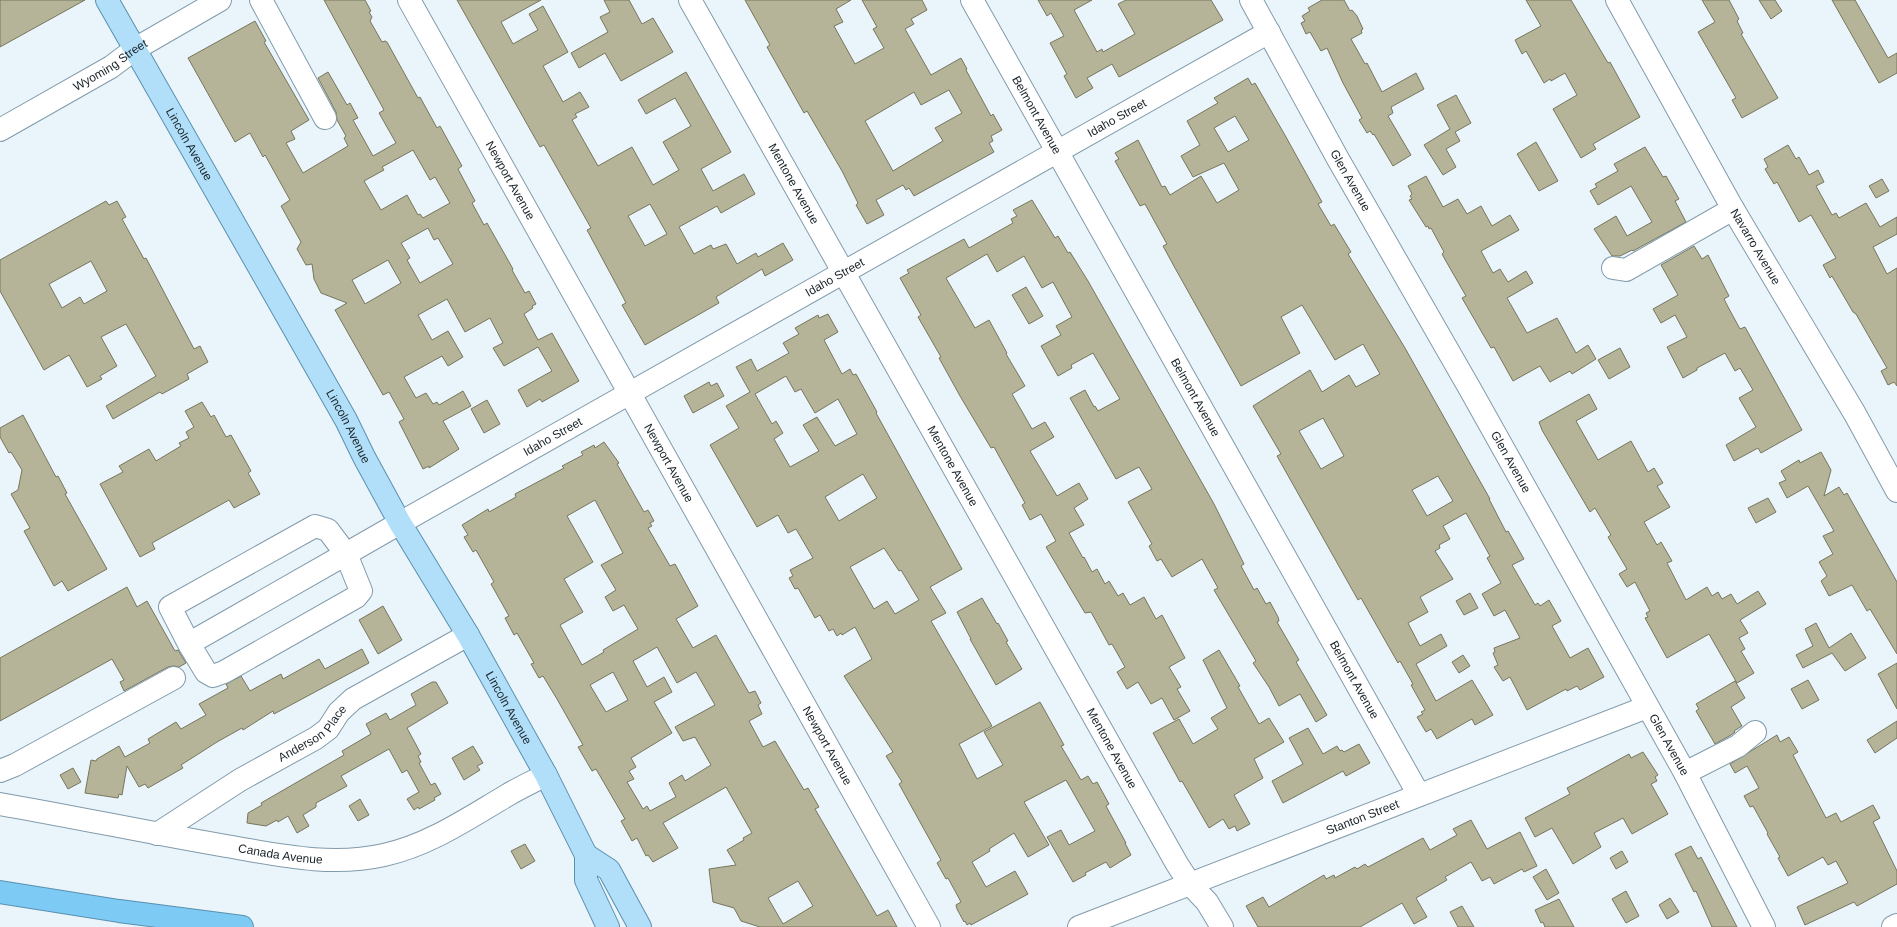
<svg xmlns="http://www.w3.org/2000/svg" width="1897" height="927" font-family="Helvetica,sans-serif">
	<rect width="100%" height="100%" fill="#e9f4fb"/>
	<path fill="#b5b499" stroke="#77765d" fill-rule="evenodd" d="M0,0H85L0,47Z
		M324,0H365L371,11L369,12L372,17L370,21L382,42L385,41L387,42L418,98L420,97L437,128L440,126L462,166L458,169L475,201L472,203L484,225L487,223L513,269L512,270L525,293L529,291L536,304L532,306L533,308L524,314L538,340L552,333L579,381L542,402L540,399L527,407L518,390L552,371L538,347L504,366L493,348L503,343L490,318L465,332L447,299L418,315L432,340L448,331L463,357L448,366L442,356L404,377L416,398L426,393L433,404L437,402L439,405L463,391L471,406L443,421L459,449L429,468V466L423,469L399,422L404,419L389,392L383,395L335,310L347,303L321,293L314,279L312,264L306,265L297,249L301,242L281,206L290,200L265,155L263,157L250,133L235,142L188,58L255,21L266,41L264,42L309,120L291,131L295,139L286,143L303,173L348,146L344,138L346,136L337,120L336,112L318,78L328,72L347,105L350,103L358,118L353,120L373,156L396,143L379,113L384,110ZM413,150L430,180L435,177L450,203L423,218L420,214L418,215L407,195L381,210L364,181L384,170L382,167ZM428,228L434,240L438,238L453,264L420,283L407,260L410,258L401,243ZM388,260L401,283L365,304L352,280Z
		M457,0H541L501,22L513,44L538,30L529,14L543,6L568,52L543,66L563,102L580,92L589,107L575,114L577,117L572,120L598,166L632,147L653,185L679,170L663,142L691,126L675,98L646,114L638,100L686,72L731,152L701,169L713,191L744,174L755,194L721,213L717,206L679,227L694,254L711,245L713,249L726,244L737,264L756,253L758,257L783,243L793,260L765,276L762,269L716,297L719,303L645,345L622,305L626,303L623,297L587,230L591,228L544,145L540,147ZM650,204L667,234L645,246L628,216Z
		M604,0H629L642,24L653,18L673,52L621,81L605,53L579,68L571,53L608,32L600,17L610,12Z
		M745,0H851L836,9L843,22L834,26L855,64L884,48L873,29L877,27L862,0H922L927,10L911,19L914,24L905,29L931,75L961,58L967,69L966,70L991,116L993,114L1002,130L991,136L993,141L989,143L994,152L914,196L909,188L906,190L903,185L876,200L884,215L867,224L856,205L858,203L842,171L807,111L804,113L767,47L770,45ZM949,90L962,113L935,128L943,141L893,171L865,121L914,92L921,105Z
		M1038,0H1092L1074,10L1097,52L1102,49L1103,52L1135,34L1118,4L1126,0H1211L1223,20L1119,77L1112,64L1087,78L1093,88L1076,98L1064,76L1067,74L1050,43L1064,36L1051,13L1047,16Z
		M1322,0H1344L1350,11L1352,10L1357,16L1363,29L1361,30L1362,33L1351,39L1365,64L1367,63L1382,92L1416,73L1424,89L1391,107L1393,113L1388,116L1411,155L1393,166L1374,134L1373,135L1370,131L1367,133L1359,120L1362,118L1343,83L1327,48L1321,51L1310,32L1306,34L1301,23L1305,21L1302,16L1310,11L1308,8Z
		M1526,0H1571L1608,63L1610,62L1640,117L1593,144L1596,149L1581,158L1553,109L1577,95L1565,73L1551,81L1550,79L1544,83L1526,51L1522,54L1515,40L1541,26Z
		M1702,0H1729L1739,19L1737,21L1743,33L1741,34L1778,98L1742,118L1732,100L1736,98L1698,32L1715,22Z
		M1759,0H1775L1782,11L1771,19Z
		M1832,0H1855L1888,58L1897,53V73L1879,83Z
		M1248,78L1252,85L1255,83L1286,137L1322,202L1318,204L1331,226L1334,224L1351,252L1348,254L1405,348L1490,499H1489L1506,532L1508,531L1524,559L1512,565L1535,605L1538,603L1540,606L1549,600L1561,621L1552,626L1570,658L1588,648L1604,677L1580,690L1577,686L1567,691L1566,689L1527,710L1510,677L1503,681L1494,667L1498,665L1493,653L1495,652L1494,648L1520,638L1505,610L1494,616L1482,594L1501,583L1487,558L1490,556L1466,513L1443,526L1450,539L1439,545L1440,548L1435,551L1453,579L1420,597L1428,612L1408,623L1420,646L1441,634L1447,646L1416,664L1436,701L1472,680L1493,715L1475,725L1472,719L1468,721L1437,739L1431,729L1426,732L1417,717L1423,714L1421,712L1425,710L1411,685L1413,684L1400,661L1398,663L1361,598L1358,600L1277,456L1281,454L1253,406L1310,370L1322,392L1349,375L1356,387L1380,374L1363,344L1335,360L1302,305L1281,317L1300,353L1241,386L1175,268L1163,246L1167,244L1145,204L1140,206L1115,161L1119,159L1115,153L1138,140L1162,187L1165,186L1170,195L1201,176L1217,203L1239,190L1224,163L1193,177L1181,156L1200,145L1187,121L1218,103L1214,98ZM1235,116L1249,140L1228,152L1214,128ZM1323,418L1344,456L1321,469L1299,431ZM1438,476L1453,501L1427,516L1412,490Z
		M1456,95L1471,123L1455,132L1460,141L1446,149L1456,167L1443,175L1424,145L1450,129L1437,105Z
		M1536,142L1558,181L1539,191L1517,154Z
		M1788,145L1796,159L1799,157L1809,175L1818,170L1824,182L1816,186L1832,215L1836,213L1839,218L1866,203L1880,227L1897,217V234L1873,247L1887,274L1897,268V386L1894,382L1888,385L1881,371L1887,368L1856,314L1853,312L1832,276L1830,278L1823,265L1836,258L1811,215L1799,222L1777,182L1774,184L1765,169L1768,167L1764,159Z
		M1645,147L1663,177L1666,176L1679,199L1675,201L1686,222L1633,251L1632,250L1620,256H1612L1594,229L1616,216L1627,236L1652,222L1631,186L1598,205L1590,191L1597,187L1595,184L1618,171L1614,164Z
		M1426,176L1443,207L1458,199L1467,214L1481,206L1492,226L1510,215L1519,230L1481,251L1493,273L1500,269L1508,282L1526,271L1533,283L1507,298L1527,333L1557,318L1576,353L1588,345L1596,359L1572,374L1570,371L1550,382L1540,366L1513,381L1494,347L1491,348L1462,298L1466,296L1447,263L1442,254L1444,252L1431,228L1429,229L1428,226L1426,227L1409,200L1412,199L1410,196L1412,194L1408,186Z
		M1882,179L1889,191L1876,198L1869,186Z
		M1032,200L1055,238L1058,236L1068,253L1070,252L1088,281L1214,504L1244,564L1241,566L1254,590L1257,588L1266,604L1270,602L1278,617L1279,621L1277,622L1299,660L1296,662L1327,715L1316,722L1300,694L1279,706L1269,687L1253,663L1256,661L1214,590L1218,588L1202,559L1172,577L1161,559L1157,561L1149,546L1152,544L1128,502L1152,489L1139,467L1116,479L1070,398L1085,390L1094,407L1095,406L1098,411L1120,399L1093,353L1071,365L1072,368L1058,376L1041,346L1061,335L1056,326L1072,317L1053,282L1042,288L1024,256L997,272L987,254L946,278L975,328L989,320L1007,353L1006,354L1025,386L1012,394L1032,429L1045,422L1054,437L1030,451L1057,496L1079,483L1088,499L1074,508L1084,525L1069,533L1083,558L1084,557L1092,572L1097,569L1105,584L1109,581L1118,596L1123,593L1130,605L1144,597L1156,619L1162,615L1185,658L1169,667L1181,687L1177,689L1190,711L1174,720L1162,698L1151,704L1138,682L1127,689L1117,672L1125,667L1112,644L1109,645L1091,612L1085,613L1046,547L1056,541L1041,514L1030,520L1022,505L1025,503L994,447L991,448L960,396L939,358L941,357L918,317L921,315L900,278L909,273L907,270L964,239L969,248L1013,223L1011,219L1017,216L1013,210Z
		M106,201L109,205L117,201L126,217L122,219L144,259L146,258L194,349L200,346L208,362L187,374L189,379L162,394L160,392L113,419L106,406L156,376L126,324L101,337L117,366L100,376L102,379L87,387L69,355L44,370L0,291V260ZM91,261L107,291L84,304L80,297L62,308L49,284Z
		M1694,246L1702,259L1708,255L1729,296L1724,299L1727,305L1740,329L1745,327L1802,430L1761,453L1758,448L1734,461L1726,445L1756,427L1739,398L1753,390L1740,368L1735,371L1725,353L1697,368V370L1683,378L1667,347L1687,337L1675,315L1661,323L1653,309L1678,295L1661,265Z
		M1026,287L1043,316L1029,324L1012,295Z
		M828,314L838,332L824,340L842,374L850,369L853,375L856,374L877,412L876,413L962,569L930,587L946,613L931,621L992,726L959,744L977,779L1003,765L984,732L1040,702L1064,745L1061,746L1081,780L1088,776L1093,784L1097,782L1109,804L1106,806L1126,843H1125L1131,855L1110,868L1106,862L1085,873L1086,875L1073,882L1047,837L1061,830L1069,845L1095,831L1066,780L1024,802L1049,845L1028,857L1014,833L989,849L990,851L972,862L986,887L1015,871L1028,894L971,925L970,923L967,925L965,921L964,922L957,909L956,905L961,902L948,878L946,879L937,863L941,860L899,784L902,782L886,756L893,752L844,676L872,659L855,627L842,635L841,633L837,636L833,629L829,631L820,615L815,618L798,588L795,589L789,578L793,576L790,570L813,558L796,529L788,533L778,515L757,527L710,445L739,428L726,406L750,392L736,367L751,359L757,371L789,353L783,343L799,334L795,328L818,315L819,318ZM786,376L795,392L801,389L815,413L838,399L857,434L835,446L817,417L803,425L819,451L790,467L774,439L783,433L776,421L772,424L755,394ZM863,474L877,498L839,521L825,497ZM884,548L899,571L901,570L919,600L895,614L887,601L874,609L850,567Z
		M1620,348L1630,367L1609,379L1598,360Z
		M709,382L711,386L717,383L724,396L693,413L684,396Z
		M1589,394L1597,409L1576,421L1598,460L1631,441L1648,472L1654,468L1663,483L1657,486L1670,507L1644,522L1657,545L1661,542L1672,561L1667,563L1686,600L1707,587L1712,596L1718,592L1722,599L1731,594L1737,604L1758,591L1766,604L1740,620L1748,633L1739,638L1745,649L1741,651L1754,673L1737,683L1709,634L1667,658L1645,618L1648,617L1646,613L1650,611L1635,582L1627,587L1619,574L1627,569L1608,537L1611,535L1595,508L1590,512L1542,430L1539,422Z
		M487,400L500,424L484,433L471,409Z
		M202,402L211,417L214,415L226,437L231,435L251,471L248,473L260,494L234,508L229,500L152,543L155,549L140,557L100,484L123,472L119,466L149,449L156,461L181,446L179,443L189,438L186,432L194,427L185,411Z
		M23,415L56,477L58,476L67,493L65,494L107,569L68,591L62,581L54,586L24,531L30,528L11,494L18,490L22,470L11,452L9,453L0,437V428Z
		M604,442L619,463L617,464L644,512L648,510L654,521L650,523L652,526L648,528L670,566L675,564L698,606L676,619L693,648L716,635L749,693L755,691L761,703L758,705L762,714L749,721L763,747L775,741L804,790L808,788L819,807L815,809L877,916L888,910L897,927H760L741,921L734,908L713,902L709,869L736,865L727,850L744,840L743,838L752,833L726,787L663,823L678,848L653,862L648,855L646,856L637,838L632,841L621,821L625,819L596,769L592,771L578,747L583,745L557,699L543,676L539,678L531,664L534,663L517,633L514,635L505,618L509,616L491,584L494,582L476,550L473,552L464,537L468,535L462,525L488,509L489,512L516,497L515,494L564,468L562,466L583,455L581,452L594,445L595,448ZM595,500L623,553L601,565L616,590L605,597L613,611L624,605L638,629L603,650L604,652L582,665L560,625L583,612L564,579L593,562L567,516ZM657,647L677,683L696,672L715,705L675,727L683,741L695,737L711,765L685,781L682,775L669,783L676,797L650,811L647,806L643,809L627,782L634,779L629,771L636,767L631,758L672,733L654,702L672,692L664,677L647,687L633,661ZM613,672L628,700L606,712L590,685ZM798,881L813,906L783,924L768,898Z
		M1821,452L1831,470L1824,496L1839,487L1844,495L1847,493L1897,582V654L1870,609L1867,611L1852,585L1829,596L1821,581L1827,576L1819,562L1833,554L1823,536L1834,531L1808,486L1787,498L1779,483L1786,480L1781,471L1799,460L1800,463Z
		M1768,498L1776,512L1756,523L1748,508Z
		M127,587L137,607L147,601L175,651L178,650L186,663L179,667L174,666L168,667L124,691L120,682L124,680L112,659L0,721V658Z
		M1470,593L1478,608L1464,615L1456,601Z
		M982,598L997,624L998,623L1008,641L1006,642L1022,669L996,685L970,639H971L957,612Z
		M383,606L402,640L378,654L359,620Z
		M1816,623L1829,648L1851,633L1866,658L1845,671L1832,653L1803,668L1796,655L1813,646L1805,629Z
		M362,649L369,663L274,714L273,711L243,730L242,728L217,742L181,765L183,768L148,788L145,784L139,787L127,766L122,795L119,794L118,798L85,793L91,760L96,761L97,759L119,746L125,757L150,743L148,739L176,722L181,729L206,715L199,704L228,688L226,684L241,676L250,691L281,674L283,679L319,659L325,669Z
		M1219,650L1240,686L1238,687L1259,724L1269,718L1284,742L1254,759L1263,778L1234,795L1250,824L1237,831L1235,826L1229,829L1223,819L1209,828L1182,781L1180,782L1153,733L1179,719L1193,744L1218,729L1211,718L1227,708L1203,660Z
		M1463,655L1470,666L1459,673L1452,662Z
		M1897,663V709L1878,674Z
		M1808,680L1819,700L1802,709L1791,689Z
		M1735,681L1745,698L1731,707L1742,726L1734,731L1735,732L1731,735L1715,744L1696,711L1699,709L1696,704Z
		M432,682H436L448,703L407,728L421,754L418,756L421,762L419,763L431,785L435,783L441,794L434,798L435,800L419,809L418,807L414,810L407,799L419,792L407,770L402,773L389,749L341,776L347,786L316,803V807L303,815L309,826L297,833L288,816L278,822L277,820L266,826L247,823L248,813L262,805L261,803L344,755L342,751L371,734L366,724L386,713L390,720L416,705L411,694Z
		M1897,721V738L1875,753L1867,740Z
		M1308,728L1323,754L1337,746L1340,751L1342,750L1344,752L1359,744L1370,763L1346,776L1343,771L1283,803L1272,781L1303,764L1289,738Z
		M1777,735L1780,742L1789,737L1798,752L1793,755L1826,818L1836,813L1841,822L1873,805L1880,818L1873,822L1897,871V884L1857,906L1854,902L1805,925L1797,907L1848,883L1836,861L1828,865L1823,857L1788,876L1778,858L1780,857L1767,834L1768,833L1753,806L1750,807L1744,796L1759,788L1747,766L1735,773L1730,764Z
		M473,746L483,763L477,766L480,770L464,780L452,758Z
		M1643,752L1658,775L1655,777L1657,781L1651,784L1668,814L1632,834L1623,818L1594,833L1601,847L1573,864L1552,828L1535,837L1525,818L1570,794L1567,788L1629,754L1631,758Z
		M73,768L81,782L68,789L60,775Z
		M360,799L369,815L358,821L349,806Z
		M1471,820L1487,849L1520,832L1537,866L1524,872L1522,869L1494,884L1490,877L1482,881L1471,862L1445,877L1447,880L1416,898L1427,917L1414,924L1402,903L1360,927H1258L1246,906L1263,897L1269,907L1324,875L1326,879L1334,875L1335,878L1355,867L1357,869L1365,864L1368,867L1423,838L1430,850L1457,835L1453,829Z
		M525,844L535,861L521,869L511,851Z
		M1691,846L1698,859L1701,857L1737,927H1712L1696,891L1694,892L1675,854Z
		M1622,851L1628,862L1616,869L1610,858Z
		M1546,869L1559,893L1547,900L1533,877Z
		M1626,891L1639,916L1626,923L1612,899Z
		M1670,898L1679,912L1667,919L1659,905Z
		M1559,899L1574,927H1545L1543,922L1541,923L1535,910Z
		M1462,906L1474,927H1458L1450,912Z"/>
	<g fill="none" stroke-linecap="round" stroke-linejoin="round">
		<g stroke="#819bab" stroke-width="24">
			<g id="minor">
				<path d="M261,0L325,118"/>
				<path id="s1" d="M409,0L929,927"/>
				<path id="s2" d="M690,0L1177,864L1190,884L1207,902L1222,927"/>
				<path id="s3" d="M972,0L1419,795"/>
				<path id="s4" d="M1251,0L1338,159L1470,389L1685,773L1764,927"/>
				<path id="s5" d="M1617,0L1733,209L1855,414L1897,491"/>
				<path id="s6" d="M0,130L111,67L135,49L220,0"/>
				<path d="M1613,268L1626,270L1733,209"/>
				<path id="s7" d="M189,644L206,672L213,676L224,672L356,597L361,591L346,554L328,530L315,526L170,607L189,644L197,639L346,554L400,523L1269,32"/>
				<path d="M0,771L15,765L174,678"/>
				<path d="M1685,773L1738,746L1755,732"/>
				<path id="s8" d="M0,804C75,817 150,833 226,846C279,855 331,867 384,855C429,845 467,819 506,796C519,788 532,782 546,775"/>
				<path id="s9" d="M157,834L240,780L316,738L328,729L339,712L353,699L468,635"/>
				<path id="s10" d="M1079,927L1647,707"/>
				<path d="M1893,927L1897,925"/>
			</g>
		</g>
		<g stroke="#5a90ae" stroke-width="24">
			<g id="major">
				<path id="s11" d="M107,0L346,420L364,457L400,523L468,635L546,775L586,855V880L608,927"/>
				<path d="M586,855L609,870L640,927"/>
			</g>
		</g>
		<g stroke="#5a90ae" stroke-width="24">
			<path id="highway" d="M0,892L119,911L242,927"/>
		</g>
		<use href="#minor" stroke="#fff" stroke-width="22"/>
		<use href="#major" stroke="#b1dff9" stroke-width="22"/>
		<use href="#highway" stroke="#7dcaf5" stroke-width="22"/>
	</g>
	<g text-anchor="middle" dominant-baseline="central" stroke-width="4" stroke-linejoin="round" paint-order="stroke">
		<g font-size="12" fill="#192329" stroke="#e9f4fb">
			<text stroke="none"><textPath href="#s6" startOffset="128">Wyoming Street</textPath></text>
			<text stroke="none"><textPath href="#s3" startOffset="132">Belmont Avenue</textPath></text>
			<text stroke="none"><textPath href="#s7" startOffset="1570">Idaho Street</textPath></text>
			<text stroke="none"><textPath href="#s11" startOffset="166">Lincoln Avenue</textPath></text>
			<text stroke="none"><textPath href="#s4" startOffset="206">Glen Avenue</textPath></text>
			<text stroke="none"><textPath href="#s1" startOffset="207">Newport Avenue</textPath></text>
			<text stroke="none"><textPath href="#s2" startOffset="211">Mentone Avenue</textPath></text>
			<text stroke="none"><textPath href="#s5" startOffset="283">Navarro Avenue</textPath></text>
			<text stroke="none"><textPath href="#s7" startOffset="1246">Idaho Street</textPath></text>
			<text stroke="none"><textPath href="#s3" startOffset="456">Belmont Avenue</textPath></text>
			<text stroke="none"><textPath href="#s11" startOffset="490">Lincoln Avenue</textPath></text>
			<text stroke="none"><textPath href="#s7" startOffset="922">Idaho Street</textPath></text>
			<text stroke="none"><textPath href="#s4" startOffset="530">Glen Avenue</textPath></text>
			<text stroke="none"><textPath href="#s1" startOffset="531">Newport Avenue</textPath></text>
			<text stroke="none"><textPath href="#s2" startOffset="535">Mentone Avenue</textPath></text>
			<text stroke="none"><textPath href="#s3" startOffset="780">Belmont Avenue</textPath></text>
			<text stroke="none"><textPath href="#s11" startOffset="814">Lincoln Avenue</textPath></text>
			<text stroke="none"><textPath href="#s9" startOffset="186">Anderson Place</textPath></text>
			<text stroke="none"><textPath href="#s4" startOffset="854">Glen Avenue</textPath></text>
			<text stroke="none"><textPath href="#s1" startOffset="855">Newport Avenue</textPath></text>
			<text stroke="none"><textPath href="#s2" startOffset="859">Mentone Avenue</textPath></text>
			<text stroke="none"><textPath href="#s10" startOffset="304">Stanton Street</textPath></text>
			<text stroke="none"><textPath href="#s8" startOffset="285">Canada Avenue</textPath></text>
		</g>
	</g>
</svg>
